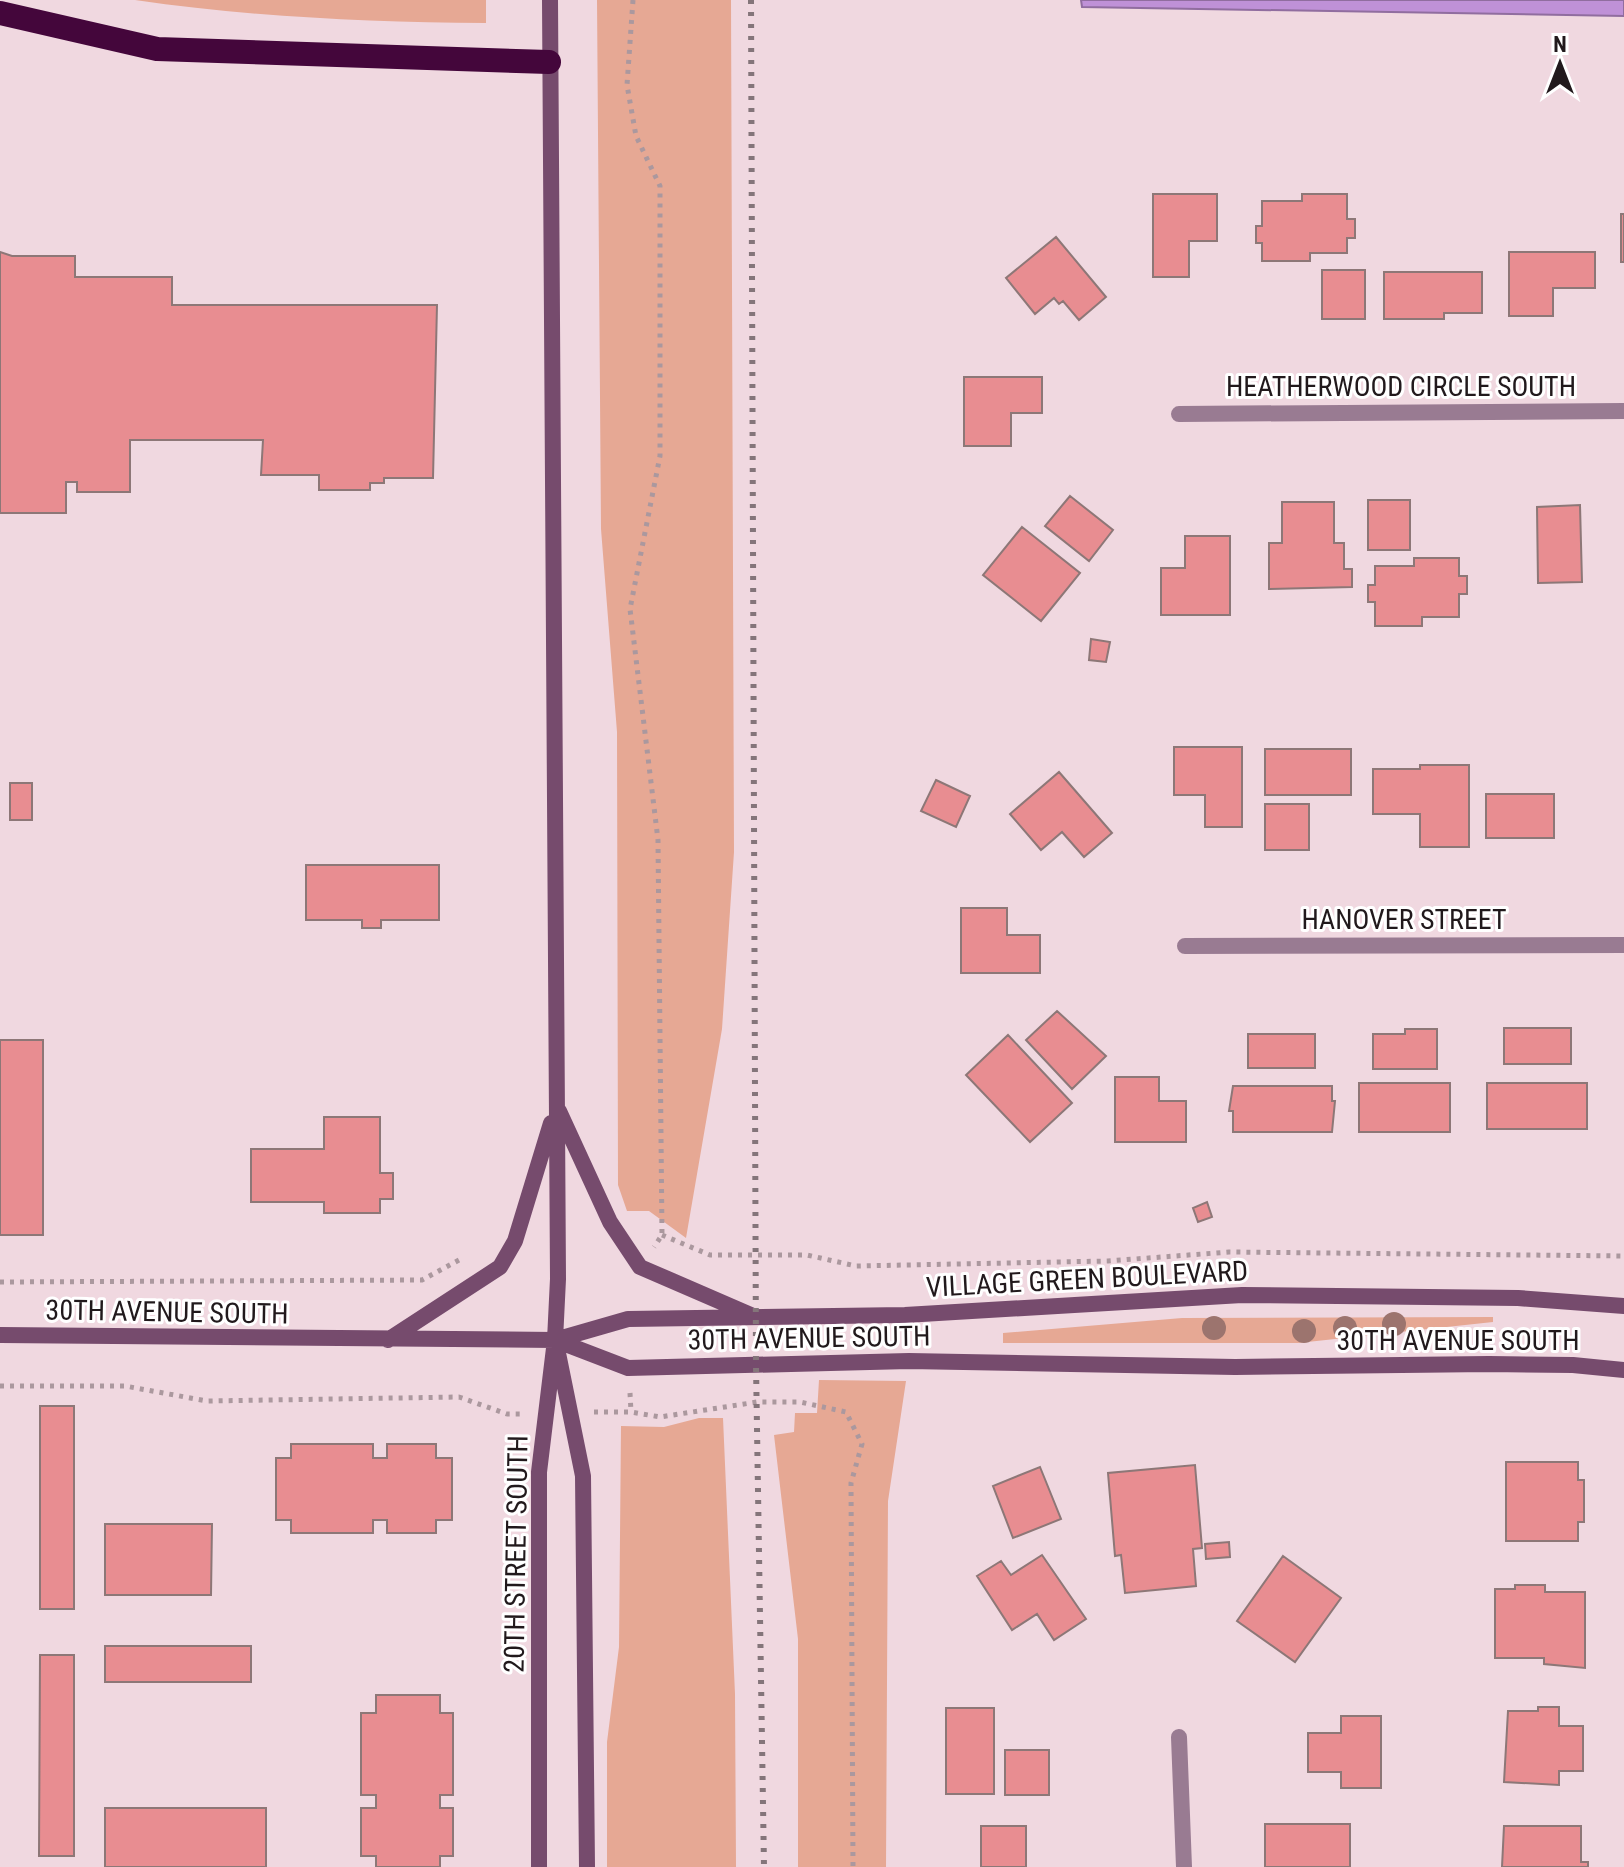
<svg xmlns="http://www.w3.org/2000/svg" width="1624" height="1867" font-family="'Roboto Condensed',sans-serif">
	<rect width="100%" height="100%" fill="#f0d8e0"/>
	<path fill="#e6a894" d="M135,0H486V23C368,22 252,17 135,0Z
		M597,0H731L734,852L722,1029L686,1238L649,1211H627L618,1185L617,732L601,529Z
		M1493,1317V1322L1298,1343H1003V1333L1182,1318Z
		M819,1380L906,1381L888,1501L886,1867H798V1639L774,1435L794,1432L795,1413H817Z
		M699,1418H723L735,1694L736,1867H607V1742L619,1647L621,1426L664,1427Z"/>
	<path fill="#bf91d7" stroke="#906d9f" stroke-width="2" d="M1081,0H1624V16L1082,7Z"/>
	<path fill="#e88d91" stroke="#8d7777" stroke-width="2" d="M1153,194H1217V241H1189V277H1153Z
		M1302,194H1347V219H1355V238H1347V253H1310V261H1262V243H1256V226H1262V201H1302Z
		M1621,214H1624V262H1621Z
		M1056,237L1106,297L1079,320L1063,301L1059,304L1054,298L1035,314L1006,278Z
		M0,252L12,256H75V277H172V305H437L433,478H384V483H370V490H319V475H261L263,440H130V492H77V482H66V513H0Z
		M1509,252H1595V288H1553V316H1509Z
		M1322,270H1365V319H1322Z
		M1384,272H1482V313H1444V319H1384Z
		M964,377H1042V413H1011V446H964Z
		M1070,496L1113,530L1089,561L1045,526Z
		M1368,500H1410V550H1368Z
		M1282,502H1334V543H1344V569H1352V587L1269,589V543H1282Z
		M1580,505L1582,582L1538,583L1537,507Z
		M1022,527L1080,573L1041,621L983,575Z
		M1185,536H1230V615H1161V568H1185Z
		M1414,558H1459V576H1467V594H1459V617H1422V626H1375V602H1368V585H1375V566H1414Z
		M1091,639L1110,642L1106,662L1089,660Z
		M1174,747H1242V827H1205V795H1174Z
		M1265,749H1351V795H1265Z
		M1420,765H1469V847H1420V814H1373V769H1420Z
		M1059,772L1112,833L1084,857L1062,832L1041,850L1010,814Z
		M936,780L970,796L956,827L921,811Z
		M10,783H32V820H10Z
		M1486,794H1554V838H1486Z
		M1265,804H1309V850H1265Z
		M306,865H439V920H381V928H362V920H306Z
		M961,908H1007V935H1040V973H961Z
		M1057,1011L1106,1056L1072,1089L1026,1040Z
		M1504,1028H1571V1064H1504Z
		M1405,1029H1437V1069H1373V1034H1405Z
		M1248,1034H1315V1068H1248Z
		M1008,1035L1072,1103L1030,1142L966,1075Z
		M0,1040H43V1235H0Z
		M1115,1077H1159V1101H1186V1142H1115Z
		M1359,1083H1450V1132H1359Z
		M1487,1083H1587V1129H1487Z
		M1233,1086H1332V1101H1335L1332,1132H1233V1111H1229Z
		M324,1117H380V1173H393V1199H380V1213H324V1202H251V1149H324Z
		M1207,1202L1212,1217L1198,1222L1193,1208Z
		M40,1406H74V1609H40Z
		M291,1444H373V1458H387V1444H436V1458H452V1520H436V1533H387V1520H373V1533H291V1520H276V1458H291Z
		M1506,1462H1578V1480H1584V1522H1578V1541H1506Z
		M1195,1465L1202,1548L1193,1549L1196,1586L1125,1593L1121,1555L1115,1556L1108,1473Z
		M1040,1467L1061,1519L1013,1538L993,1486Z
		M105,1524H212L211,1595H105Z
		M1229,1542L1230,1557L1206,1559L1205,1544Z
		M1042,1555L1086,1619L1054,1640L1037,1614L1012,1630L977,1576L1001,1561L1011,1575Z
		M1283,1556L1341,1598L1295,1662L1237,1621Z
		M1515,1585H1545V1592H1585V1668L1544,1664V1658H1495V1589H1515Z
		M105,1646H251V1682H105Z
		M40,1655H74V1856H39Z
		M376,1695H440V1713H453V1795H440V1808H453V1856H440V1867H376V1856H361V1808H376V1795H361V1713H376Z
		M1538,1707H1559V1726H1583V1771H1559V1785L1504,1782L1508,1711H1538Z
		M946,1708H994V1794H946Z
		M1341,1716H1381V1788H1341V1772H1308V1733H1341Z
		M1005,1750H1049V1795H1005Z
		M105,1808H266V1867H105Z
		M1265,1824H1350V1867H1265Z
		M981,1826H1026V1867H981Z
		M1504,1826H1581V1862H1588V1867H1502Z"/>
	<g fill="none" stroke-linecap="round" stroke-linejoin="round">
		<path stroke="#ab989e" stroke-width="5" stroke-dasharray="4 6" stroke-linecap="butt" d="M633,0L627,85L636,136L660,186V456L630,609L658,840L662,1235L654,1247
			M662,1235L710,1255H807L856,1266L1108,1261L1229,1252L1624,1256
			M0,1282L422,1280L459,1260
			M0,1386H125L207,1401L459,1397L507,1414H520
			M630,1393L631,1412
			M594,1412H631L660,1417L757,1402H800L846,1412L862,1444L851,1483L853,1867"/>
		<path stroke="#997b92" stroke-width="16" d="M1179,414L1624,411
			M1185,946L1624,945
			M1179,1737L1184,1867"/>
		<path stroke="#764b6d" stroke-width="16" d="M559,1111L610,1222L640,1267L751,1315
			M0,1335L555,1340L628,1368L909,1361L1235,1367L1489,1364L1573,1365L1624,1370
			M388,1340L500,1267L515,1241L551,1123
			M555,1340L628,1319L905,1315L1242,1295L1518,1298L1624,1306
			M558,1353L583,1476L587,1867
			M539,1867V1472L555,1340L558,1279L550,0"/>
		<path stroke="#44063b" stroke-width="24" d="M0,13L157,49L549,62"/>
		<path stroke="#84757a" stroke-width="6" stroke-dasharray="4 8" stroke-linecap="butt" d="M751,0L756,1365L764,1867"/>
	</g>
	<g fill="#9c746e">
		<circle cx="1394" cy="1324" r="12"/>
		<circle cx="1214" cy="1328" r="12"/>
		<circle cx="1345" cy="1328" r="12"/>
		<circle cx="1304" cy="1331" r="12"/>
	</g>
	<g text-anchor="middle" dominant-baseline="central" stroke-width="6" stroke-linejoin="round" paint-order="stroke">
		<g font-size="28" fill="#21191c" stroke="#fff">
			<text x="1401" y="386">HEATHERWOOD CIRCLE SOUTH</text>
			<text x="1404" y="919">HANOVER STREET</text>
			<text transform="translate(1087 1279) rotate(-3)">VILLAGE GREEN BOULEVARD</text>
			<text transform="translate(167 1312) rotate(1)">30TH AVENUE SOUTH</text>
			<text transform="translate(809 1338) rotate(-1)">30TH AVENUE SOUTH</text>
			<text x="1458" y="1340">30TH AVENUE SOUTH</text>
			<text transform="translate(516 1554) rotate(-89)">20TH STREET SOUTH</text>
		</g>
	</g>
	<g transform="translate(1560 64)" stroke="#ffffff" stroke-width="6" paint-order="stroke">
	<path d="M0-6L14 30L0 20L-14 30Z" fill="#21191c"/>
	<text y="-12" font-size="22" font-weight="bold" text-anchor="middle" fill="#21191c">N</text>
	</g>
</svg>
